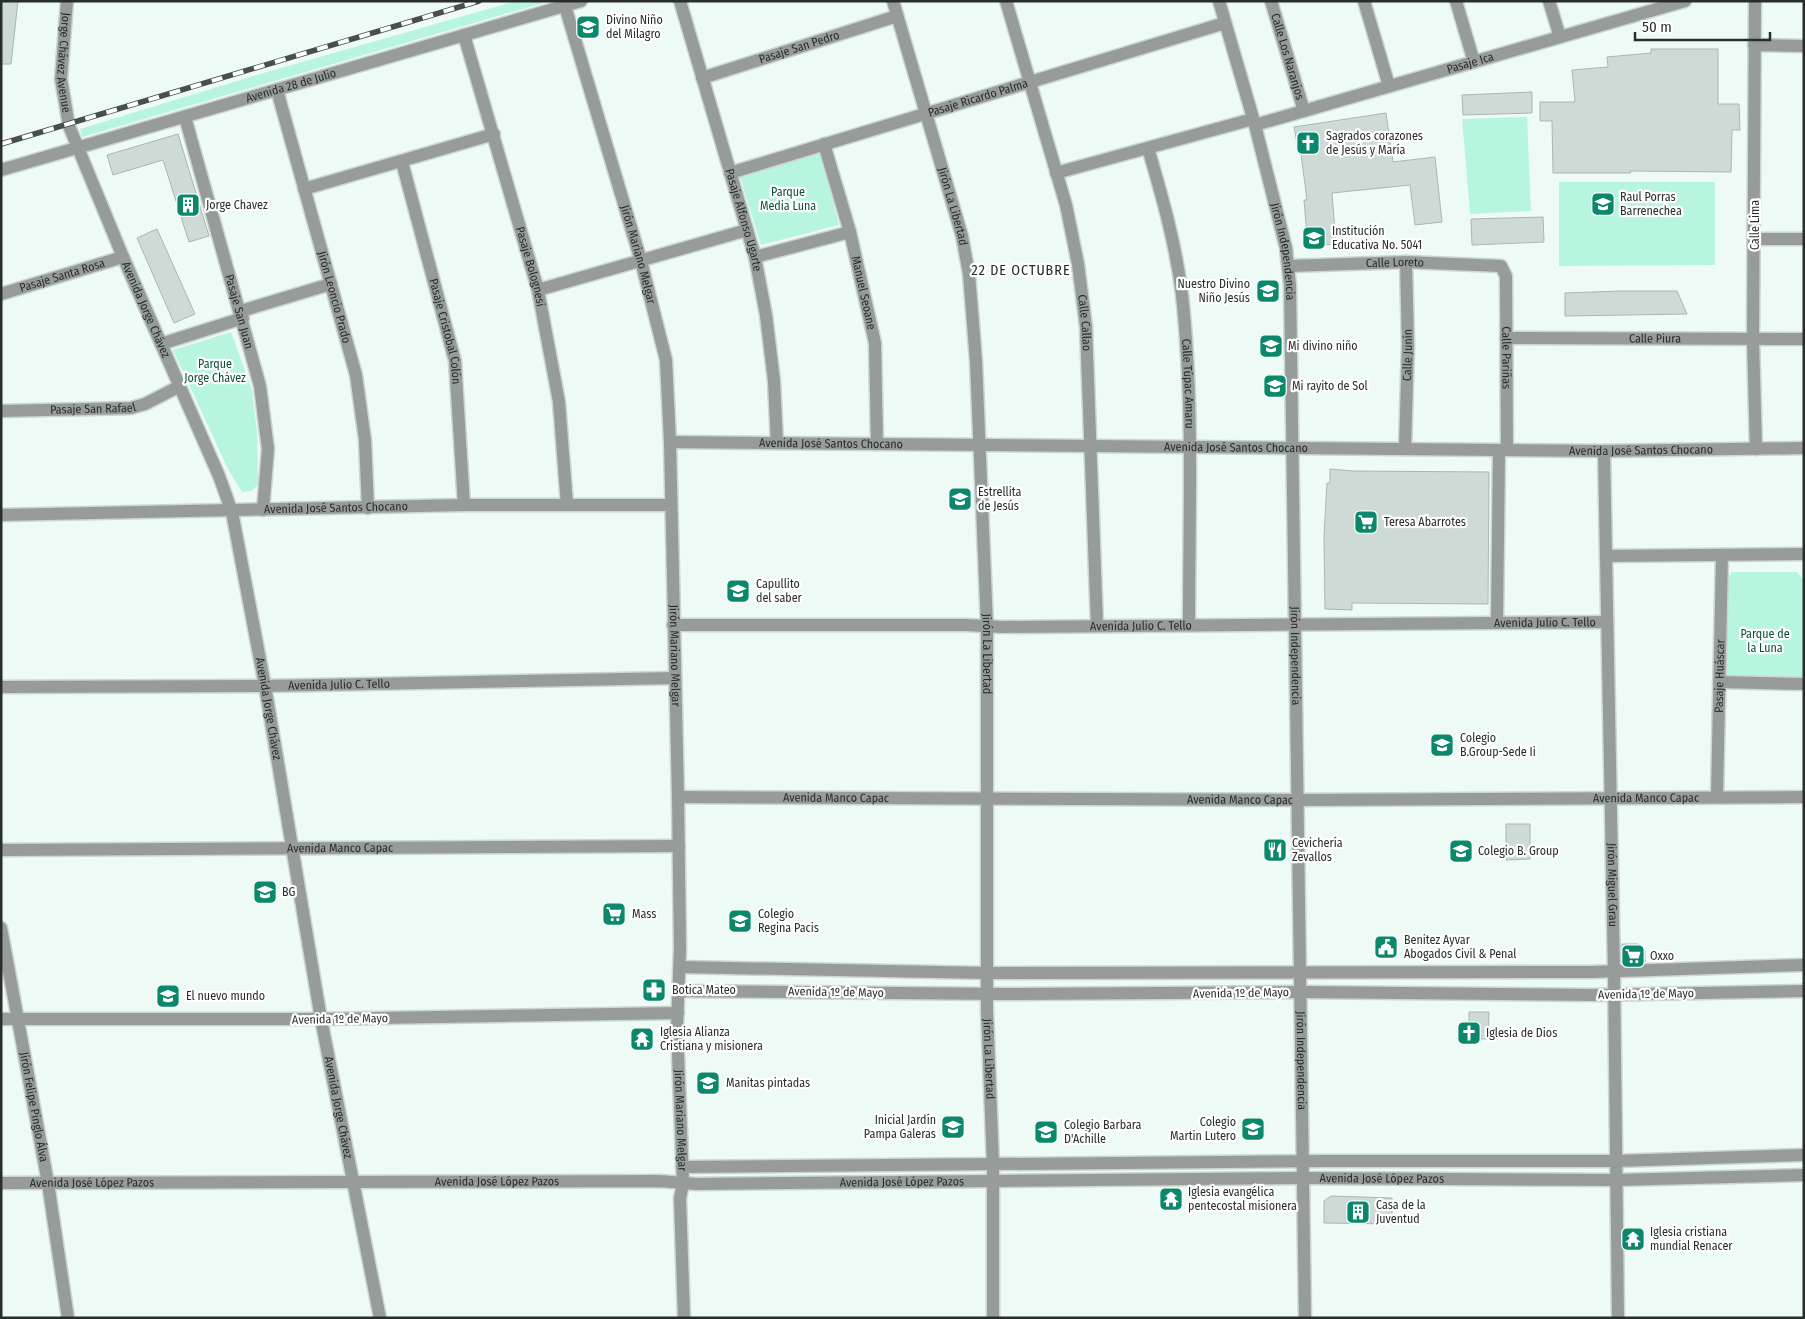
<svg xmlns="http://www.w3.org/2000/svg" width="1805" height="1319" font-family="'Fira Sans Condensed',sans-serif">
	<rect width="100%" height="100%" fill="#eefaf5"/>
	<path fill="#b8f5df" d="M516,1H550L82,137L80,129L267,72Z
		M1527,117L1531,211L1470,214L1462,119Z
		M820,151L839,225L761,245L739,174Z
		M1559,182H1715V265L1559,266Z
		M231,332L252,390L257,432L258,485L251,491L242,492L229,471L173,350Z
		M1732,572H1797L1803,579L1804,675L1796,680H1731L1725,675L1726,579Z"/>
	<path fill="#cedad5" stroke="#aab6b1" d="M1,1H18L11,64H1Z
		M1651,49H1718V104H1739L1740,130H1732L1731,172L1630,171L1631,173H1553L1552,121H1540V102H1575L1572,70L1608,67L1607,57L1651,53Z
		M1532,92V113L1463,115L1462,95Z
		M1386,113L1393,162L1435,157L1442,222L1415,225L1410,185L1332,193L1336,244L1308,246L1304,200H1307L1301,154H1299L1294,127Z
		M178,134L209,236L189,242L163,160L113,175L107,155Z
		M1543,217L1544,242L1472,245L1471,219Z
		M157,229L195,314L174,323L137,238Z
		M1620,291H1677L1687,314L1565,316V293Z
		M1330,469L1353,471L1489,472L1488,604L1352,603V610L1325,609L1324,536L1327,483H1330Z
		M1506,824H1530V859L1506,860Z
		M1622,944H1638V951H1645V962L1622,963Z
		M1469,1012H1489L1488,1039H1469Z
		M1331,1196L1392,1198V1224L1324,1223V1201Z"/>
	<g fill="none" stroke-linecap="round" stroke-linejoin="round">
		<g stroke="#cbd5d1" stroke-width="15">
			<g id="minor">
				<path id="s1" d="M67,1L61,79L69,126L123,257L219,476L232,512L265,686L321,1019L380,1318"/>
				<path id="s2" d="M680,1L755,257L766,315L774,381L777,443"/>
				<path id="s3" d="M893,1L962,236L969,274L976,361L987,626V1010L993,1164V1318"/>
				<path id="s4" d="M1006,1L1066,205L1078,264L1086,327L1097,625"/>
				<path id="s5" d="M1219,1L1255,125L1286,248L1290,285L1305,1318"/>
				<path id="s6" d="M1271,1L1304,111"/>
				<path d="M1364,1L1389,86"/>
				<path d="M1456,1L1474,62"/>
				<path d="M1549,1L1560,37"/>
				<path d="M1755,1L1753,339L1756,449"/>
				<path id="s7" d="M565,6L641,261L666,360L670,442L678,797L680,949L677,1027L683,1184L680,1198L684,1318"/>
				<path id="s8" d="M464,35L538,290L559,402L567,505"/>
				<path d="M1754,45L1804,46"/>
				<path id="s9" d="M702,78L897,16"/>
				<path id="s10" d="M277,90L356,375L365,440L368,508"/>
				<path id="s11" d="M185,117L260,386L268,449L263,510"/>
				<path id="s12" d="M1255,125L1685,1"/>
				<path id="s13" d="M824,144L850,232L875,343L877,444"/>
				<path id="s14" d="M1148,148C1162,196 1176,245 1182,295C1194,404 1189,515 1189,624"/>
				<path id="s15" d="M402,162L455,361L464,505"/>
				<path id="s16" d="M1,170L581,1"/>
				<path id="s17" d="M730,173L1225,23"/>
				<path d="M1056,173L1253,119"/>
				<path d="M304,189L494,134"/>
				<path d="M1755,239H1804"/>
				<path d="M755,257L850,232"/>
				<path id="s18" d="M1289,266L1406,262L1501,266L1506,276L1507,450"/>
				<path d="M538,290L747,230"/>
				<path id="s19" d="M1,294L123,257"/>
				<path d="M241,311L331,284"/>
				<path id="s20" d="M1506,338L1804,339"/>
				<path d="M161,344L243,318"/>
				<path id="s21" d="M1,411L131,408L145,404L180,386"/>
				<path id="s22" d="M670,442L1604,451L1804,448"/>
				<path id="s23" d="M1405,449L1408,345L1406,262"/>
				<path id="s24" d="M1604,451L1614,972L1618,1318"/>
				<path id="s25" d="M1,515L464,505H671"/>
				<path d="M1606,556L1804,554"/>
				<path d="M1497,621L1499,450"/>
				<path id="s26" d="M673,625H966L1002,627L1607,622"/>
				<path d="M1719,682L1804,684"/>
				<path id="s27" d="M1,687L265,686L675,678"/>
				<path id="s28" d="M678,797L1299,800L1804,797"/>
				<path id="s29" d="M1717,797L1722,555"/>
				<path id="s30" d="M1,850L679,846"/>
				<path id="s31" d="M1,928L48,1183L68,1318"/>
				<path d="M680,967L987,973L1592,972L1804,965"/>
				<path d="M679,991L1004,994L1302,992L1593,995L1804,991"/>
				<path d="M1,1019H321L678,1013"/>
				<path d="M682,1167L1324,1161H1615L1804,1155"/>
				<path id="s32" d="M1,1183L659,1181L696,1184L1302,1178L1616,1180L1804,1175"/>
			</g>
		</g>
		<use href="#minor" stroke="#979c9a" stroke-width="12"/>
		<g stroke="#484f4c" stroke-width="5.5">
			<path id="rail" d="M1,144L479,1"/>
		</g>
		<use href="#rail" stroke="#fff" stroke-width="4" stroke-dasharray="11" stroke-linecap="butt"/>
	</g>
	<defs>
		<g id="school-square" transform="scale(1.25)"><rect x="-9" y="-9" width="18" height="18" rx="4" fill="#0b886b" stroke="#fff"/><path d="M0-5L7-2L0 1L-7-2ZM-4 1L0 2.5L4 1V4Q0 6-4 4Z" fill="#fff"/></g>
		<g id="church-square" transform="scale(1.25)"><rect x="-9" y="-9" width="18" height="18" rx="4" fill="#0b886b" stroke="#fff"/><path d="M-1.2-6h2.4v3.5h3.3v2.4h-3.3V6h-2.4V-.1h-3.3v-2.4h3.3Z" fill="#fff"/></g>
		<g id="building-square" transform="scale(1.25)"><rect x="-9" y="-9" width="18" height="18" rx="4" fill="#0b886b" stroke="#fff"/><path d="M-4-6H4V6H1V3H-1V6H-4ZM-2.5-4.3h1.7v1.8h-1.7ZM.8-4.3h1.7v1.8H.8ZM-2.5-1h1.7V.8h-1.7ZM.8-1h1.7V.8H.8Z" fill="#fff"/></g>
		<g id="supermarket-square" transform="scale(1.25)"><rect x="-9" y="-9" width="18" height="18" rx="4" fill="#0b886b" stroke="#fff"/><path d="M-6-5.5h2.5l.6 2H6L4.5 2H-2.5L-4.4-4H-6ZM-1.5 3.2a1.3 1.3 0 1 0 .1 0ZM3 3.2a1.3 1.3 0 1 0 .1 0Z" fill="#fff"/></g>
		<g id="restaurant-square" transform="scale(1.25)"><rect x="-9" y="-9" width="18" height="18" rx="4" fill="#0b886b" stroke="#fff"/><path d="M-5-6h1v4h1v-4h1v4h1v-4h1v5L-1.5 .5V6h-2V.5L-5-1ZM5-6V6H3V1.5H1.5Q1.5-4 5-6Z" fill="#fff"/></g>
		<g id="civic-square" transform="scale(1.25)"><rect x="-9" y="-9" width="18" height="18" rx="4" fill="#0b886b" stroke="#fff"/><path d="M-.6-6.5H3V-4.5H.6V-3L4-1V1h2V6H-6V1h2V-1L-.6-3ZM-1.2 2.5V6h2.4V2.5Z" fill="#fff"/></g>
		<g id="pharmacy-square" transform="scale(1.25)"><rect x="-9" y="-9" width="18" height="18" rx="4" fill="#0b886b" stroke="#fff"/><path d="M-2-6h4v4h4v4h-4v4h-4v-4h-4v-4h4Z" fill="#fff"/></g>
		<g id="temple-square" transform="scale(1.25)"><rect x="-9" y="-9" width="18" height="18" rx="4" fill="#0b886b" stroke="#fff"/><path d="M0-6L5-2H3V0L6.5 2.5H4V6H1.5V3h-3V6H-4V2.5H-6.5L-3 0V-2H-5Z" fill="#fff"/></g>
	</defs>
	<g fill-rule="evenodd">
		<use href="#school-square" x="588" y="27"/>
		<use href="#church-square" x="1308" y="143"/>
		<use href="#school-square" x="1603" y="204"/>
		<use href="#building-square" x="188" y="205"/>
		<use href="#school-square" x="1314" y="238"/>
		<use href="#school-square" x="1268" y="291"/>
		<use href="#school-square" x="1271" y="346"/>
		<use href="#school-square" x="1275" y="386"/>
		<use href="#school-square" x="960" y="499"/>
		<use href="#supermarket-square" x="1366" y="522"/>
		<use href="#school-square" x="738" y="591"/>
		<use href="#school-square" x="1442" y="745"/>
		<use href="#restaurant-square" x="1275" y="850"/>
		<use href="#school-square" x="1461" y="851"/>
		<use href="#school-square" x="265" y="892"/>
		<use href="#supermarket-square" x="614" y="914"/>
		<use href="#school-square" x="740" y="921"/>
		<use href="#civic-square" x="1386" y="947"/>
		<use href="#supermarket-square" x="1633" y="956"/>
		<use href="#pharmacy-square" x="654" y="990"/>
		<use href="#school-square" x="168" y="996"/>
		<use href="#church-square" x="1469" y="1033"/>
		<use href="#temple-square" x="642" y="1039"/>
		<use href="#school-square" x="708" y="1083"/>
		<use href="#school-square" x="953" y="1127"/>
		<use href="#school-square" x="1253" y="1129"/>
		<use href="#school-square" x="1046" y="1132"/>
		<use href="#temple-square" x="1171" y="1199"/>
		<use href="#building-square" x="1358" y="1212"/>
		<use href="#temple-square" x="1633" y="1239"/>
	</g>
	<g text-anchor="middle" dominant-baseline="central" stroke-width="4.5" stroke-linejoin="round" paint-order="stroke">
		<g font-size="12" fill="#292e2c" stroke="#fff" text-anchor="start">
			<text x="606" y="20">Divino Niño<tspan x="606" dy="14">del Milagro</tspan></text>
			<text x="1326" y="136">Sagrados corazones<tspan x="1326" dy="14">de Jesús y María</tspan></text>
			<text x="1620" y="197">Raul Porras<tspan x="1620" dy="14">Barrenechea</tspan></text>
			<text x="206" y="205">Jorge Chavez</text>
			<text x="1332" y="231">Institución<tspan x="1332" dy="14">Educativa No. 5041</tspan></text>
			<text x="1250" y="284" text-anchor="end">Nuestro Divino<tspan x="1250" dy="14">Niño Jesús</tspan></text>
			<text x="1288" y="346">Mi divino niño</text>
			<text x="1292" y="386">Mi rayito de Sol</text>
			<text x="978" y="492">Estrellita<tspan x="978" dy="14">de Jesús</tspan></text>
			<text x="1384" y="522">Teresa Abarrotes</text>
			<text x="756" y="584">Capullito<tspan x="756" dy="14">del saber</tspan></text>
			<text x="1460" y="738">Colegio<tspan x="1460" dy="14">B.Group-Sede Ii</tspan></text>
			<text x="1292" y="843">Cevichería<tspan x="1292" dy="14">Zevallos</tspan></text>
			<text x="1478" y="851">Colegio B. Group</text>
			<text x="282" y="892">BG</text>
			<text x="632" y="914">Mass</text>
			<text x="758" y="914">Colegio<tspan x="758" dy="14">Regina Pacis</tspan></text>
			<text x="1404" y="940">Benitez Ayvar<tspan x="1404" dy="14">Abogados Civil &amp; Penal</tspan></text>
			<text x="1650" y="956">Oxxo</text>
			<text x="672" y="990">Botica Mateo</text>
			<text x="186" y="996">El nuevo mundo</text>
			<text x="660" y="1032">Iglesia Alianza<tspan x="660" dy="14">Cristiana y misionera</tspan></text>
			<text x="1486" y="1033">Iglesia de Dios</text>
			<text x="726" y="1083">Manitas pintadas</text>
			<text x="936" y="1120" text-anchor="end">Inicial Jardín<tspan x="936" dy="14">Pampa Galeras</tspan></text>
			<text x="1236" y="1122" text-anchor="end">Colegio<tspan x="1236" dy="14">Martin Lutero</tspan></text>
			<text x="1064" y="1125">Colegio Barbara<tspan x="1064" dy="14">D'Achille</tspan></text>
			<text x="1188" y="1192">Iglesia evangélica<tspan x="1188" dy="14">pentecostal misionera</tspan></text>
			<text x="1376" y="1205">Casa de la<tspan x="1376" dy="14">Juventud</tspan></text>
			<text x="1650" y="1232">Iglesia cristiana<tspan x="1650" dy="14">mundial Renacer</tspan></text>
		</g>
		<g font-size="12" fill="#292e2c" stroke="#fff">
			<text stroke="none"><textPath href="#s9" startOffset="102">Pasaje San Pedro</textPath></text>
			<text stroke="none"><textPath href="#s6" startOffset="58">Calle Los Naranjos</textPath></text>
			<text stroke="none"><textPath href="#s1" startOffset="62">Jorge Chávez Avenue</textPath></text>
			<text stroke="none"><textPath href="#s12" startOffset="224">Pasaje Ica</textPath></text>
			<text stroke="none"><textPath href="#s16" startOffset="302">Avenida 28 de Julio</textPath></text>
			<text stroke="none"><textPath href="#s17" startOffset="259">Pasaje Ricardo Palma</textPath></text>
			<text stroke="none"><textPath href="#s3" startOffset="214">Jirón La Libertad</textPath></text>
			<text stroke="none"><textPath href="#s2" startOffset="228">Pasaje Alfonso Ugarte</textPath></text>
			<text transform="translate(1755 225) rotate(-90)">Calle Lima</text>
			<text stroke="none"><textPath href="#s5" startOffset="259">Jirón Independencia</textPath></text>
			<text stroke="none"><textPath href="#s7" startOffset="259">Jirón Mariano Melgar</textPath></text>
			<text stroke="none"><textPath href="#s18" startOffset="106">Calle Loreto</textPath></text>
			<text stroke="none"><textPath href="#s8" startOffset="241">Pasaje Bolognesi</textPath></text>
			<text stroke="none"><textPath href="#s19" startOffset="64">Pasaje Santa Rosa</textPath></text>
			<text stroke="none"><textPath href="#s13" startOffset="154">Manuel Seoane</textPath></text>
			<text stroke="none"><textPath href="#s10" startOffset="215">Jirón Leoncio Prado</textPath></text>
			<text stroke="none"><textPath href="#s1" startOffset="325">Avenida Jorge Chávez</textPath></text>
			<text stroke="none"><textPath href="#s11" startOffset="202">Pasaje San Juan</textPath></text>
			<text stroke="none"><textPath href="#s4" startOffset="332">Calle Callao</textPath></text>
			<text stroke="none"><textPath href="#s15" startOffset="175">Pasaje Cristobal Colón</textPath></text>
			<text stroke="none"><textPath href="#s20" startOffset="149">Calle Piura</textPath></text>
			<text stroke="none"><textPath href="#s23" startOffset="94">Calle Junín</textPath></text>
			<text stroke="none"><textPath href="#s18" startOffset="305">Calle Pariñas</textPath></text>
			<text stroke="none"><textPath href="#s14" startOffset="240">Calle Túpac Amaru</textPath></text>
			<text stroke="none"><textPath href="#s21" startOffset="92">Pasaje San Rafael</textPath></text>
			<text stroke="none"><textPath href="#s22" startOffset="161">Avenida José Santos Chocano</textPath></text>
			<text stroke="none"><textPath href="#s22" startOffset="566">Avenida José Santos Chocano</textPath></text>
			<text stroke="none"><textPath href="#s22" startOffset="971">Avenida José Santos Chocano</textPath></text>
			<text stroke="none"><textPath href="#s25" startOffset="335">Avenida José Santos Chocano</textPath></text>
			<text stroke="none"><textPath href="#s26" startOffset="872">Avenida Julio C. Tello</textPath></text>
			<text stroke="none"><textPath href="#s26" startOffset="468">Avenida Julio C. Tello</textPath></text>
			<text stroke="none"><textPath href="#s3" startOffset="664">Jirón La Libertad</textPath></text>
			<text stroke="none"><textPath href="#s7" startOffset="664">Jirón Mariano Melgar</textPath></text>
			<text stroke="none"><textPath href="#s5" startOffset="664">Jirón Independencia</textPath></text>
			<text stroke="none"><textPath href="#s29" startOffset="121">Pasaje Huáscar</textPath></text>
			<text stroke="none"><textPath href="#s27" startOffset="338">Avenida Julio C. Tello</textPath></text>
			<text stroke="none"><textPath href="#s1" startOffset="745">Avenida Jorge Chávez</textPath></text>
			<text stroke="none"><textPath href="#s28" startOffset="968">Avenida Manco Capac</textPath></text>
			<text stroke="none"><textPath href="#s28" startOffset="158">Avenida Manco Capac</textPath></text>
			<text stroke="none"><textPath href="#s28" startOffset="562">Avenida Manco Capac</textPath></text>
			<text stroke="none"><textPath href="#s30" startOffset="339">Avenida Manco Capac</textPath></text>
			<text stroke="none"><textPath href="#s24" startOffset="434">Jirón Miguel Grau</textPath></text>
			<text transform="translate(836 992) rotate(1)">Avenida 1º de Mayo</text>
			<text transform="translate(1241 993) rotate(-1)">Avenida 1º de Mayo</text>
			<text transform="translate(1646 994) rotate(-1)">Avenida 1º de Mayo</text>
			<text transform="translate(340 1019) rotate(-1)">Avenida 1º de Mayo</text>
			<text stroke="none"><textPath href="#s3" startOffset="1069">Jirón La Libertad</textPath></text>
			<text stroke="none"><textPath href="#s5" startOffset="1069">Jirón Independencia</textPath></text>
			<text stroke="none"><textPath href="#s1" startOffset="1150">Avenida Jorge Chávez</textPath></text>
			<text stroke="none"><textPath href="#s31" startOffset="182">Jirón Felipe Pinglo Álva</textPath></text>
			<text stroke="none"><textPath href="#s7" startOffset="1129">Jirón Mariano Melgar</textPath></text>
			<text stroke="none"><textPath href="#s32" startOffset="1381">Avenida José López Pazos</textPath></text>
			<text stroke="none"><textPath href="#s32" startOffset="496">Avenida José López Pazos</textPath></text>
			<text stroke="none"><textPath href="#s32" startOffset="901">Avenida José López Pazos</textPath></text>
			<text stroke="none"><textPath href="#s32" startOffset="91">Avenida José López Pazos</textPath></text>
		</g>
		<g font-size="12" fill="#0e503f" stroke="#fff">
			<text x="788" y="192">Parque<tspan x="788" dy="14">Media Luna</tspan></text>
			<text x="215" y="364">Parque<tspan x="215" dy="14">Jorge Chávez</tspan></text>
			<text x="1765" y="634">Parque de<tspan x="1765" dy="14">la Luna</tspan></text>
		</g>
		<g font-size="14" letter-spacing="1" fill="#222b28" stroke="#fff">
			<text x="1021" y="270">22 DE OCTUBRE</text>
		</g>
	</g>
	<rect width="1805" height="1319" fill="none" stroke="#292e2c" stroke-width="5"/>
	<path d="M1635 32v8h135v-8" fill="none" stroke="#292e2c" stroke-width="2.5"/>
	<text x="1642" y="32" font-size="15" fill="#292e2c" stroke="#ffffff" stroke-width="4" paint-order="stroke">50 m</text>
</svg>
